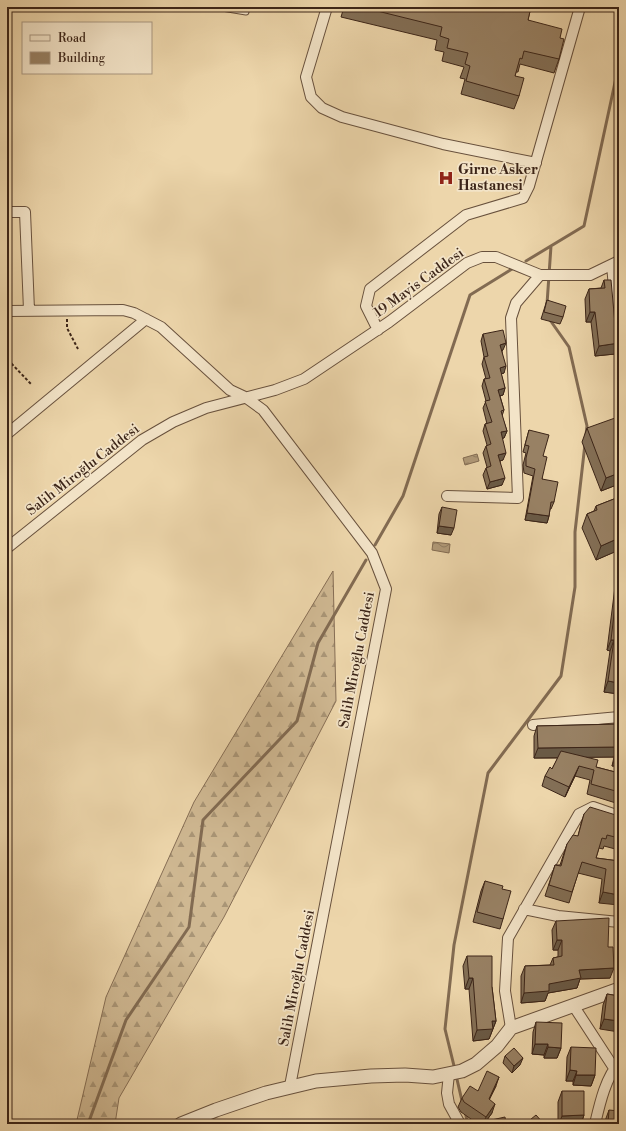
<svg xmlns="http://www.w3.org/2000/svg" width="626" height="1131" font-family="'Libre Bodoni',serif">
	<defs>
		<pattern id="forest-firs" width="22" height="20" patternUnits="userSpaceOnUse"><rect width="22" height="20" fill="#cfb892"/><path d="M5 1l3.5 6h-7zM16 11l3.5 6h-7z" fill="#a99576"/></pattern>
		<pattern id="water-waves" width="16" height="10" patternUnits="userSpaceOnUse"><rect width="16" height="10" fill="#b19a79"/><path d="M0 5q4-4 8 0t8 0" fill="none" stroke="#917d62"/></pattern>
	</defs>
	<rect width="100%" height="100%" fill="#edd6ab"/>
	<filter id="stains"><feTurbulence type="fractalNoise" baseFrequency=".005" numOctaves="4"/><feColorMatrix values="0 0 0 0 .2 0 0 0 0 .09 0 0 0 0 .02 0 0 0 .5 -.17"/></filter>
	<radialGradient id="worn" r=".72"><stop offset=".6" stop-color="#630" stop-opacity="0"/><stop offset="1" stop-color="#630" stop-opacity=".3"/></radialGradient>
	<path fill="url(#forest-firs)" stroke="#866e55" d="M333,571L336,701L224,917L119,1098L115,1124H76L106,997L194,802Z"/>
	<path fill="url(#water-waves)" stroke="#826b52" d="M477,454L479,461L465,465L463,458Z
		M433,542L450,544L449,553L432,550Z"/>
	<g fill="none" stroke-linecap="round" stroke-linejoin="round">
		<path stroke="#826b52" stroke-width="3" d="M526,261L584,226L619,64
			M547,304L551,246
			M550,320L569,347L587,426L586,435
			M375,545L403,496L470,295L512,269
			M455,1070L445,1029L454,945L488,773L561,676L575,587V532L585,444
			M456,1075L462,1101
			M465,1112L468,1124
			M88,1124L126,1020L189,927L203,820L297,721L318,643L366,560"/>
		<g stroke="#68513d" stroke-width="7">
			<path id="service" d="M216,7L246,12"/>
		</g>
		<g stroke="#68513d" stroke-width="12">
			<path id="minor" d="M327,7L306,77L311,97L322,108L342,117L443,144L536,163
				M7,212H25L29,310
				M612,265L619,345
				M7,311L123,310L134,313L161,327L230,390L245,397L263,410L372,553L386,589L290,1086
				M378,330L366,306L370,289L466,215L523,198L529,186L580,7
				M7,434L146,319
				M447,496L518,498L511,318L516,303L540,275
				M7,548L142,440L173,422L206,408L275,390L304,379L389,322L467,263L482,257H496L540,275H590L619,261
				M533,725L619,717
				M524,909L558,916L619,922
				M573,1005L614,1068
				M511,1028L505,991L508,938L579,814L593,807L619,816
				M449,1074L447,1093L449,1104L460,1124
				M595,1124C599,1107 606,1075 619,1064"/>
		</g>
		<g stroke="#68513d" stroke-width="15">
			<path id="tertiary" d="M181,1124L216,1110L266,1093L316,1081L371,1076L405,1075L433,1077L462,1071L476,1064L497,1046L511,1028L619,989"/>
		</g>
		<path stroke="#3c2518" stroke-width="2" stroke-dasharray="3 2" stroke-linecap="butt" d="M67,319V328L78,349
			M7,355L8,360L31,384"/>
		<use href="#service" stroke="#f3e4c8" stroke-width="5"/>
		<use href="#minor" stroke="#f3e4c8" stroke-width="10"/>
		<use href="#tertiary" stroke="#f3e4c8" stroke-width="13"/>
	</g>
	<path fill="#836f56" stroke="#3c2518" d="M344,7H531L528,20L560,38L559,59L554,73L520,64L518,72H516L515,76L519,96L514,109L461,94L465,79L460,78L464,67L442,61L444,52L435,50L437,40L341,17Z
		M604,280L619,343L615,354L595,356L591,322H586L585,299L589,289L601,288Z
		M547,300L563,317L560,324L541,319Z
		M483,334L503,350L502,351L504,373L501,374L505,388L503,395L500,396L504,410L502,416L507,431L504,438H502L503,460L500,461L502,485L487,489L483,475L486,468L487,467L483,453L486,446L487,445L483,431L485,424H487L483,408L486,401L482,386L484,379H486L482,364L484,357L481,341Z
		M587,428L619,429V484L601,491L582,442Z
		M529,430L543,456L542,479L554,502L551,509H550L549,516L547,523L525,520L533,476L524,473L523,465L526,453L523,452Z
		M619,497V550L596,560L582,528L587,514L594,511L596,506Z
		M442,507L451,535L437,533L439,514Z
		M619,570V694L604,692L610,651L607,650L616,579Z
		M619,724V766H612L614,757H587L596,767L619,773V804L587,794L590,780L575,776L565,797L542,786L545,776L552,769L558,758H534V736L537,726Z
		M584,814L619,816V850L604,846L603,849L599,848L596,858L619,861L599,903L602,879L578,873L569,903L545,896L555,865H560L567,844L578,836L581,824Z
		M485,881L502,889L503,919L500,929L473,922L481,891Z
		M556,921L608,947L610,978L580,979L577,988L548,993L545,1001L521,1003V976L525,966L550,965L553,958L558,957V950H553L552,930Z
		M467,956L492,987L496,1021L489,1039L473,1041L469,989H465L463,966Z
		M607,994L619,996L600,1029L603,1005Z
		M536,1022L561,1048L557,1058H544V1055L532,1054L533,1032Z
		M571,1047L595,1075L591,1086L573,1085V1081H566L567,1057Z
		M505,1056L520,1065L512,1073L503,1063Z
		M496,1086L489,1100L492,1113L484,1124H478L461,1112L458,1107L462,1098L478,1091Z
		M562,1091L584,1115L581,1124H558V1102Z
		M609,1110L619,1124H605V1121Z"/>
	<path fill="#6a5a46" stroke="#3c2518" d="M590,312H595L591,322H586Z
		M506,343L503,350L498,352L500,345Z
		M619,343L615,354L595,356L599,346Z
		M506,366L504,373L497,375L500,368Z
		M505,388L503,395L495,397L498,390Z
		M507,431L504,438L498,439L501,432Z
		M506,453L503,460L496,462L498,455Z
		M619,473V484L601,491L606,478Z
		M505,478L502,485L487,489L490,482Z
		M527,513L549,516L547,523L525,520Z
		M439,526L454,528L451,535L437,533Z
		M619,538V550L596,560L601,546Z
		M611,640H614L610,651L607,650Z
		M608,681L619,683V694L604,692Z
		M617,747L614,757L534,758L538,748Z
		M616,755L619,756V766H612Z
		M579,766L575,776L565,797L569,787Z
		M603,892L619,895V905L599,903Z
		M557,940H562L558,950H553Z
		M614,968L610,978L580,979L577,988L548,993L545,1001L521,1003L524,993L549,984L579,970Z
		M469,978H473L469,989H465Z
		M604,1019L619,1021V1032L600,1029Z
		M492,1021H496L489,1039L473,1041L477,1030Z
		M535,1044H548L544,1055L532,1054Z
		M548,1047L561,1048L557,1058H544Z
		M523,1058L520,1065L512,1073L514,1066Z
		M570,1070L577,1071L573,1081H566Z
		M576,1075H595L591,1086L573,1085Z
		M499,1077L496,1086L485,1108L489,1099Z
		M495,1104L492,1113L484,1124H483L486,1117Z
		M584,1115L581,1124H559L562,1116Z"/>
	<path fill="#988164" stroke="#3c2518" d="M361,7H531L528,20L562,29L560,38L564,39L559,59L524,51L522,59L520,58L515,76L524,78L519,96L466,81L470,66L465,64L468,53L447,48L449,39L440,36L442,27Z
		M604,280H611L616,335L619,343L599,346L595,312H590L589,289L605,288Z
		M547,300L566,306L563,317L544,312Z
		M503,330L506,343L500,345L506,366L500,368L505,388L498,390L504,410L501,411L507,431L501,432L506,453L498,455L505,478L490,482L486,468L491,466L486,446L491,444L485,424L492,422L485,401L490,400L484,379L490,378L484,357L488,356L483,334Z
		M615,418L619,429V473L606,478L587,428Z
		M529,430L549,435L543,456L547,457L542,479L558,482L554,502H551L549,516L527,513L535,469L526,466V458L529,446L525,445Z
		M619,497V538L601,546L587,514L597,510L596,506Z
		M442,507L457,510L454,528L439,526Z
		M619,572V683L608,681L614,640H611Z
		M619,724V756L616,755L617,747L538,748L537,726Z
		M561,751L598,760L596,767L619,773V792L591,784L594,770L579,766L569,787L545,776L550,767L552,769Z
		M590,807L619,816V838L607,835L606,839L602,838L596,858L619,861V895L603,892L606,869L582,862L572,892L549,885L555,865L561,866L567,844L573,835L578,836L584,814Z
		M485,881L503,886L502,889L511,891L503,919L477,912Z
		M609,918L608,947H613L614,968L579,970L581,978L549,984V991L524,993L525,966L554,965L553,958L562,956V940H557L556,921Z
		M467,956H492V987L496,1021H492L493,1029L477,1030L473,978H469Z
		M607,994L619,996V1021L604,1019Z
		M536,1022L562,1023L561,1048L548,1047V1044H535Z
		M571,1047L596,1048L595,1075H576L577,1071L570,1070Z
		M514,1048L523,1058L514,1066L505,1056Z
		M487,1071L499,1077L489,1099L495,1104L486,1117L464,1102L462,1098L470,1086L478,1091Z
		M562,1091H584V1115L562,1116Z
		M609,1110L619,1111V1124H608Z
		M536,1115L544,1124H525Z
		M505,1117L506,1124H487V1121Z"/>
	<defs>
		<g id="hospital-bare" transform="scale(1.2)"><path d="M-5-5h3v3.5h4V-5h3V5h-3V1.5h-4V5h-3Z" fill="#8f2418" stroke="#f3e4c8" stroke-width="2.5" paint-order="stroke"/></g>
	</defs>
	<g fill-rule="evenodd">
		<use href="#hospital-bare" x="446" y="178"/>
	</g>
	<g text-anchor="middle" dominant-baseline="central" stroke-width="3.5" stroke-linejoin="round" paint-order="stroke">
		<g font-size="14" font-weight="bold" fill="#3c2518" stroke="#f3e4c8" text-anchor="start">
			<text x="458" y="170">Girne Asker<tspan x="458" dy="16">Hastanesi</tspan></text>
		</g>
		<g font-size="14" fill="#3c2518" stroke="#f3e4c8">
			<text transform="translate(419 283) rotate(-36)">19 Mayis Caddesi</text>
			<text transform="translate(83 470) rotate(-38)">Salih Miroğlu Caddesi</text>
			<text transform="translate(357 660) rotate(-79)">Salih Miroğlu Caddesi</text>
			<text transform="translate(297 978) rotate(-79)">Salih Miroğlu Caddesi</text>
		</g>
	</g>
	<rect width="626" height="1131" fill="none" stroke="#edd6ab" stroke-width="24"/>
	<rect x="8" y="8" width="610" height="1115" fill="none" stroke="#3c2518" stroke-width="2"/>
	<rect x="12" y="12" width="602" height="1107" fill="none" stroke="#3c2518"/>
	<rect x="22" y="22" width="130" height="52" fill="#f3e4c8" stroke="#aa9882"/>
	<rect x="30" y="35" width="20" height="6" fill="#f3e4c8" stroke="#aa9882"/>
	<text x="58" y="42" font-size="12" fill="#3c2518">Road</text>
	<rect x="30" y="52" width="20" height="12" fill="#988164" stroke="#aa9882"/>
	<text x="58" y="62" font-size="12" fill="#3c2518">Building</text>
	<rect width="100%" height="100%" filter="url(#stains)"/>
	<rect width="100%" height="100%" fill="url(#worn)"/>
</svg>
